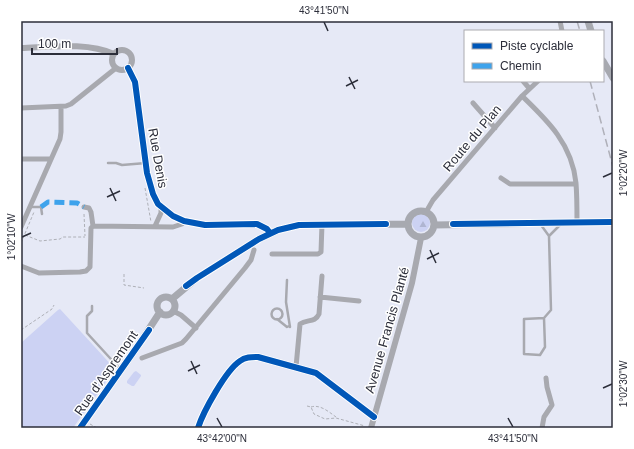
<svg xmlns="http://www.w3.org/2000/svg" width="634" height="449" font-family="Helvetica,sans-serif">
	<defs>
		<pattern id="forest-firs" width="22" height="20" patternUnits="userSpaceOnUse"><rect width="22" height="20" fill="#ccd2f3"/><path d="M5 1l3.5 6h-7zM16 11l3.5 6h-7z" fill="#afb5d1"/></pattern>
	</defs>
	<rect width="100%" height="100%" fill="#e6e9f6"/>
	<path fill="url(#forest-firs)" d="M412 223a9 9 0 1 1 18 0a9 9 0 1 1-18 0Z"/>
	<path fill="#ccd2f3" d="M60,309L115,369L73,428H21V343L58,310Z
		M136,371L141,375V376L134,386H132L127,383V381L134,372Z"/>
	<g fill="none" stroke-linecap="round" stroke-linejoin="round">
		<path stroke="#aeb0b7" stroke-width="1" stroke-dasharray="3 2" stroke-linecap="butt" d="M145,188L151,222
			M84,214L85,236
			M25,235L40,241L60,239L63,237H85
			M21,243L34,212
			M124,274V285L144,288
			M21,330L52,309L54,305
			M307,406L311,407L314,414L325,419L336,418L365,426
			M311,407C320,404 329,412 336,417
			M90,424L97,428"/>
		<path stroke="#a8a9af" stroke-width="2.5" d="M108,163H116L122,165L146,163
			M30,207H41L42,214
			M541,225L549,236L551,310L544,318L524,319V354L540,355L545,347L544,318
			M549,236L560,225
			M287,280L286,302L290,327
			M92,306V311L87,316V333L121,370
			M271.5 314a5.5 5.5 0 1 1 11 0a5.5 5.5 0 1 1-11 0Z
			M277,319L287,327L289,326"/>
		<path stroke="#a8a9af" stroke-width="5" d="M560,21L562,31
			M523,81L529,88
			M522,96C548,121 572,144 576,183C577,196 577,210 577,223
			M473,103L495,128
			M21,108L66,106L71,104L116,68
			M21,159H50
			M501,178L510,184H576
			M84,207L89,208L91,212L93,226
			M426,212L433,200L522,96L538,81
			M155,226L161,213V207
			M21,227L60,139L61,132V107
			M272,254H318L321,252L322,224
			M21,266L39,273L80,272L86,271L90,267L91,228L93,226L173,227L182,224L184,221
			M320,297L359,301
			M173,311L181,315L196,328
			M142,358L182,343L186,339L245,268L251,260L254,250
			M296,367L300,324C307,319 315,323 319,314L322,276
			M198,428C203,412 226,370 240,361C245,357 251,357 258,357L316,373L374,417
			M542,428L544,417L552,405L547,387L546,378"/>
		<path stroke="#a8a9af" stroke-width="6" d="M21,48C50,47 87,42 114,54
			M112 60a10 10 0 1 1 20 0a10 10 0 1 1-20 0Z
			M128,68L135,82L147,173L153,194L158,204L173,216L184,221L205,225L257,224L267,229L270,233
			M371,428L412,283L421,238"/>
		<path stroke="#a7a9b0" stroke-width="7" d="M588,21L591,31
			M603,61L613,78
			M408 224a13 13 0 1 1 26 0a13 13 0 1 1-26 0Z
			M434,225L613,222
			M157 306a9 9 0 1 1 18 0a9 9 0 1 1-18 0Z
			M172,299L197,278L259,239L278,230L299,225L408,224
			M80,428L136,349L160,312"/>
		<path stroke="#afb0b9" stroke-width="1.5" stroke-dasharray="8 4" stroke-linecap="butt" d="M577,21L580,31
			M590,81L613,167"/>
		<path stroke="#3ea3ec" stroke-width="5" stroke-dasharray="10 5" stroke-linecap="butt" d="M41,207L48,202L77,203L84,207"/>
		<g stroke="#fff" stroke-width="8">
			<path id="cycleway" d="M128,68L135,82L147,173L153,194L158,204L173,216L184,221L205,225L257,224L267,229L270,233
				M453,224L613,222
				M186,286L197,278L259,239L278,230L299,225L386,224
				M80,428L149,330
				M198,428C203,412 226,370 240,361C245,357 251,357 258,357L316,373L374,417"/>
		</g>
		<use href="#cycleway" stroke="#0057b8" stroke-width="6"/>
	</g>
	<path fill="none" stroke="#2c2e3a" stroke-width="1.5" d="M324,22L328,31M349,77L355,89M346,86L358,80M603,177L612,173M110,188L116,201M107,197L120,191M22,237L31,233M430,250L436,263M427,259L439,253M191,361L197,374M188,371L200,365M603,388L612,384M217,418L222,427M508,418L513,427"/>
	<g text-anchor="middle" dominant-baseline="central" stroke-width="3" stroke-linejoin="round" paint-order="stroke">
		<g font-size="13" fill="#2c2e3a" stroke="#fff">
			<text transform="translate(472 138) rotate(-50)">Route du Plan</text>
			<text transform="translate(158 158) rotate(80)">Rue Denis</text>
			<text transform="translate(387 330) rotate(-74)">Avenue Francis Planté</text>
			<text transform="translate(106 373) rotate(-55)">Rue d'Aspremont</text>
		</g>
	</g>
	<rect width="634" height="449" fill="none" stroke="#ffffff" stroke-width="44"/>
	<rect x="464" y="30" width="140" height="52" fill="#ffffff" stroke="#ababb0"/>
	<rect x="472" y="43" width="20" height="6" fill="#0057b8" stroke="#ababb0"/>
	<text x="500" y="50" font-size="12" fill="#2c2e3a">Piste cyclable</text>
	<rect x="472" y="63" width="20" height="6" fill="#3ea3ec" stroke="#ababb0"/>
	<text x="500" y="70" font-size="12" fill="#2c2e3a">Chemin</text>
	<path d="M32 48v6h85v-6" fill="none" stroke="#2c2e3a" stroke-width="2"/>
	<text x="38" y="48" font-size="12" fill="#2c2e3a" stroke="#ffffff" stroke-width="3" paint-order="stroke">100 m</text>
	<rect x="22" y="22" width="590" height="405" fill="none" stroke="#2c2e3a" stroke-width="1.5"/>
	<g font-size="10" text-anchor="middle" fill="#2c2e3a">
		<text x="324" y="14">43°41'50"N</text>
		<text transform="translate(623 173) rotate(-90)" y="4">1°02'20"W</text>
		<text transform="translate(11 237) rotate(-90)" y="4">1°02'10"W</text>
		<text transform="translate(623 384) rotate(-90)" y="4">1°02'30"W</text>
		<text x="222" y="442">43°42'00"N</text>
		<text x="513" y="442">43°41'50"N</text>
	</g>
</svg>
